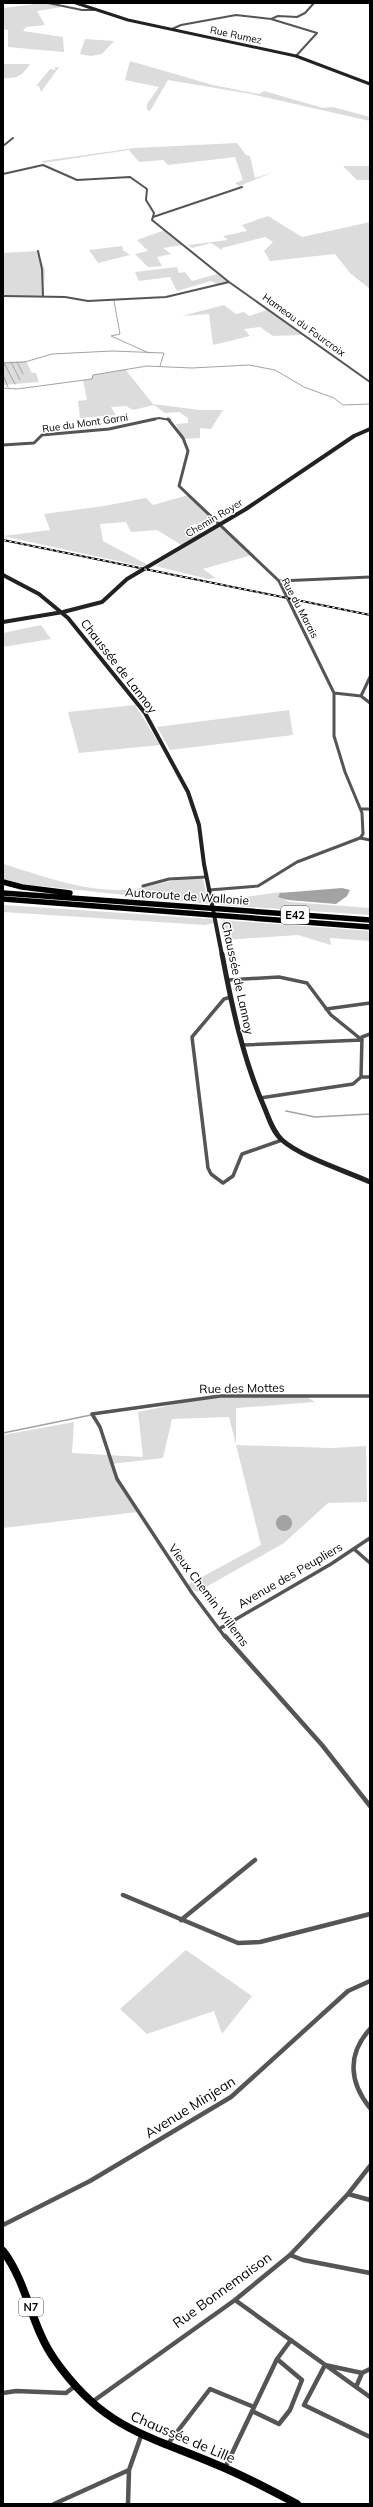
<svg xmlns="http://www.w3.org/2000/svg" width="373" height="2507" font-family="Mulish,sans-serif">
	<rect width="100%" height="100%" fill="#fff"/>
	<path fill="#dcdcdc" d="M43,3L62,7L37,11L45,25L26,27L23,31L63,37L64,52L8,47V30L3,29V8Z
		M85,39L114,41L102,54L91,56L80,54Z
		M130,61L213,85L259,94L264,91L323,108L333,107L370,117V121L251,94L168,80L150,111L147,110V104L159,87L125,80Z
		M3,64H30C22,76 17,79 3,78Z
		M55,67H59L41,92L39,86H36L50,69L55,70Z
		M237,143L246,155L250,156L255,178L274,172L239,186L235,183L243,180L235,157L168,165L163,160L139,162L129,150L43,163L42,161L135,148Z
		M343,166H370V180H357Z
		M268,216L302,237L370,222V289L350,273L335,254L270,261L264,251L273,242L265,237L222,248V250L211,243L192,248L188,245L228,240L223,236L247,231L242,225Z
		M165,230L183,245L163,248L171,254L157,257L162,266L148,267L135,254L148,251L137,240Z
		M122,246L123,250L130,255L98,263L89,250Z
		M38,251L45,270L43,296H3V253Z
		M177,267L179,273L185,272L192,281L217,274L228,281L218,285L211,281L177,291L170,277L139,281L135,272Z
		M224,305L236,314L244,312L249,316L267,310L302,335L273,336L260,327L244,329L250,336L213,345L209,314L182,316Z
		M26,361L32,373H36L39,382L3,385V362Z
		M125,369L153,404L200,410H223L211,429L200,428V438L183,439L176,424L188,423V418L179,412L165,413L154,405L133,410L126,406L111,407L116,415L80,418L78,401L87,400L83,380L91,379L93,375Z
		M188,495L214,519L189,526L202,534L183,546L157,530L131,532L126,522L100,524L103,541L148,565L145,567L3,536L50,530L44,514L104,506L146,498L153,505Z
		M220,525L252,555L203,569L216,578L208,579L155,566Z
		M41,625L51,639L3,647V633Z
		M135,705L160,745L79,753L68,712Z
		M289,710L293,735L170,750L157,727Z
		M3,859L4,864C45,877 90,894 134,889C157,886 179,876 203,879L209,904L22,884L3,879Z
		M281,892L286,901L291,902L370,908V915L220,905L223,900Z
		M4,905L212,919L214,923L205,925L3,912Z
		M223,920L370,931V941L330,938L331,945L298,935L224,940L220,924Z
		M210,1397H307L315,1402L236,1408V1445L332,1448L366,1446L367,1502L328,1503L284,1543L197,1592L187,1585L261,1545L229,1417L172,1419L163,1458L111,1464L138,1512L3,1528V1435L74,1422L72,1453L143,1457L138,1412Z
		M186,1950L252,1996L222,2034L214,2011L147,2034L120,2009Z"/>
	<path fill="#a3a3a3" d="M342,888L350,890L347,896L336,904L288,900L278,897L280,893Z
		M276 1523a8 8 0 1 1 16 0a8 8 0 1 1-16 0Z"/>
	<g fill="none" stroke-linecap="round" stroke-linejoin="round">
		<path stroke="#a3a3a3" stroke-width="1" d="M114,301L120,334L111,336L149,353
			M11,362L20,380
			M17,362L23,374
			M3,363L25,362L52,354L112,351L164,353L160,366
			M4,363L15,384
			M3,375L8,387
			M3,388L17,389L92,379L93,375L147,366L192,368L249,365L275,370L304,387L334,398L343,405L370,404"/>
		<path stroke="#a3a3a3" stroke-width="1.5" d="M286,1111L315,1117L370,1114
			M3,1433L91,1415"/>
		<path stroke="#555" stroke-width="2" d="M48,3L82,10H94
			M271,19L317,33L296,56
			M172,29L181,25L236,15L271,19L278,16L297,17L305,13L314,3
			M3,146L13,138
			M3,174L43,165L77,180L130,177L147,189L146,200L154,213L152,220L229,282L370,382
			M153,217L242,187
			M38,251L42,269L43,296
			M3,296L65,297L88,301L166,297L229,282
			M151,420L159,418L170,420"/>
		<path stroke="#555" stroke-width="3" d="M168,419L183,438L188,451L179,486L279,581L334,693V736L345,772L362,813L363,834L360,838L297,862L258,886L209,890
			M3,445L34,443L42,435L109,429L155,419
			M279,581L370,577
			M370,677L361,696L370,703
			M334,693L361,696
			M361,809H370
			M360,838L370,840
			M143,886L169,879L206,877"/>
		<path stroke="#555" stroke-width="3.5" d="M228,980L279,977L307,983L331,1015L362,1040
			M231,997L224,999L192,1037L208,1168L211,1174L223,1183L233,1176L242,1154L282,1140
			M326,1009L370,1003
			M243,1045L362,1040
			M361,1077L362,1037L370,1034
			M361,1077H370
			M260,1098L353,1084L361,1077
			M354,1549L370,1563
			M219,1629L331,1564L370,1538
			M225,1637L192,1593L117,1479L100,1427L92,1414L220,1396H370"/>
		<path stroke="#555" stroke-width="4.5" d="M225,1636L322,1745L370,1806
			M123,1895L238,1943L260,1942L370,1914
			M181,1920L255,1860
			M370,2029C347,2054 349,2082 370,2108
			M348,2194L370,2200
			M3,2225L90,2181L231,2097L348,1991L370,1981
			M290,2255L303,2260L370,2273
			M235,2300L370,2397
			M362,2373L370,2369
			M356,2387L362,2373L325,2365L304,2405L370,2437
			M3,2393L16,2391L66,2393L75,2386
			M92,2402L235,2300L290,2255L348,2194L370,2166
			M252,2411L279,2424L290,2410L302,2380L277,2359
			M167,2445L210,2389L254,2407
			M225,2468L277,2359L291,2340
			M54,2504L129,2470
			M128,2504L129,2470L141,2436"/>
		<path stroke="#222" stroke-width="3" d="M76,3L128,20L296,56L370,84"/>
		<path stroke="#222" stroke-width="4" d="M3,575L39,594L68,618L145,713L188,792L199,825L204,864L222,955
			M3,622L63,612L102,602L127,579L246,509L354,436L370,429"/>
		<path stroke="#222" stroke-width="5" d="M222,954C232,1007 243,1059 265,1109C269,1119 273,1132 282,1140C301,1157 346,1171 370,1182"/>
		<path stroke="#000" stroke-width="8" d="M3,2251C28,2284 31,2327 55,2360C103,2428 144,2434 215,2464C243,2475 270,2490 297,2504"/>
		<path stroke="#000" stroke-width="5.5" d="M3,882L22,887L70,893
			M3,893L370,920
			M3,899L370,927"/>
		<g stroke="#000" stroke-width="2">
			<path id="rail" d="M3,540L370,615"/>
		</g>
		<use href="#rail" stroke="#fff" stroke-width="1" stroke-dasharray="3" stroke-linecap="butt"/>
	</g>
	<g text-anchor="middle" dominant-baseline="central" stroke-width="3" stroke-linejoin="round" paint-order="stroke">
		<g font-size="10" fill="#000" stroke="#fff">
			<text transform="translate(236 35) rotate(12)">Rue Rumez</text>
			<text transform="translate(304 325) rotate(36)">Hameau du Fourcroix</text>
			<text transform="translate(85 423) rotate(-8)">Rue du Mont Garni</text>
			<text transform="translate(214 518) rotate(-31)">Chemin Royer</text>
			<text transform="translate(300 608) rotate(62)">Rue du Marais</text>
		</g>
		<g fill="#fff" stroke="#4c4c4c" stroke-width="1">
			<rect x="281" y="906" width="28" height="18" rx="3"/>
			<rect x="19" y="2298" width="24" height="18" rx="3"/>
		</g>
		<g font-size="11" font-weight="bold" fill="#000">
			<text x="295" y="915">E42</text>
			<text x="31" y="2307">N7</text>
		</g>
		<g font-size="12" fill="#000" stroke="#fff">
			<text transform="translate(119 666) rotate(52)">Chaussée de Lannoy</text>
			<text transform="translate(187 896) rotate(4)">Autoroute de Wallonie</text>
			<text transform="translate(238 978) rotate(78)">Chaussée de Lannoy</text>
			<text transform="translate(242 1388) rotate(-1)">Rue des Mottes</text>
			<text transform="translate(290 1575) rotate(-30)">Avenue des Peupliers</text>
			<text transform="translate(209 1595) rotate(53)">Vieux Chemin Willems</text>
		</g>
		<g font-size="14" fill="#000" stroke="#fff">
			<text transform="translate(190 2107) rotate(-32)">Avenue Minjean</text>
			<text transform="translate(222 2290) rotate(-36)">Rue Bonnemaison</text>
			<text transform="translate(183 2437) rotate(23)">Chaussée de Lille</text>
		</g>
	</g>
	<rect width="373" height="2507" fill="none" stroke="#000000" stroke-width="8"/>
</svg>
